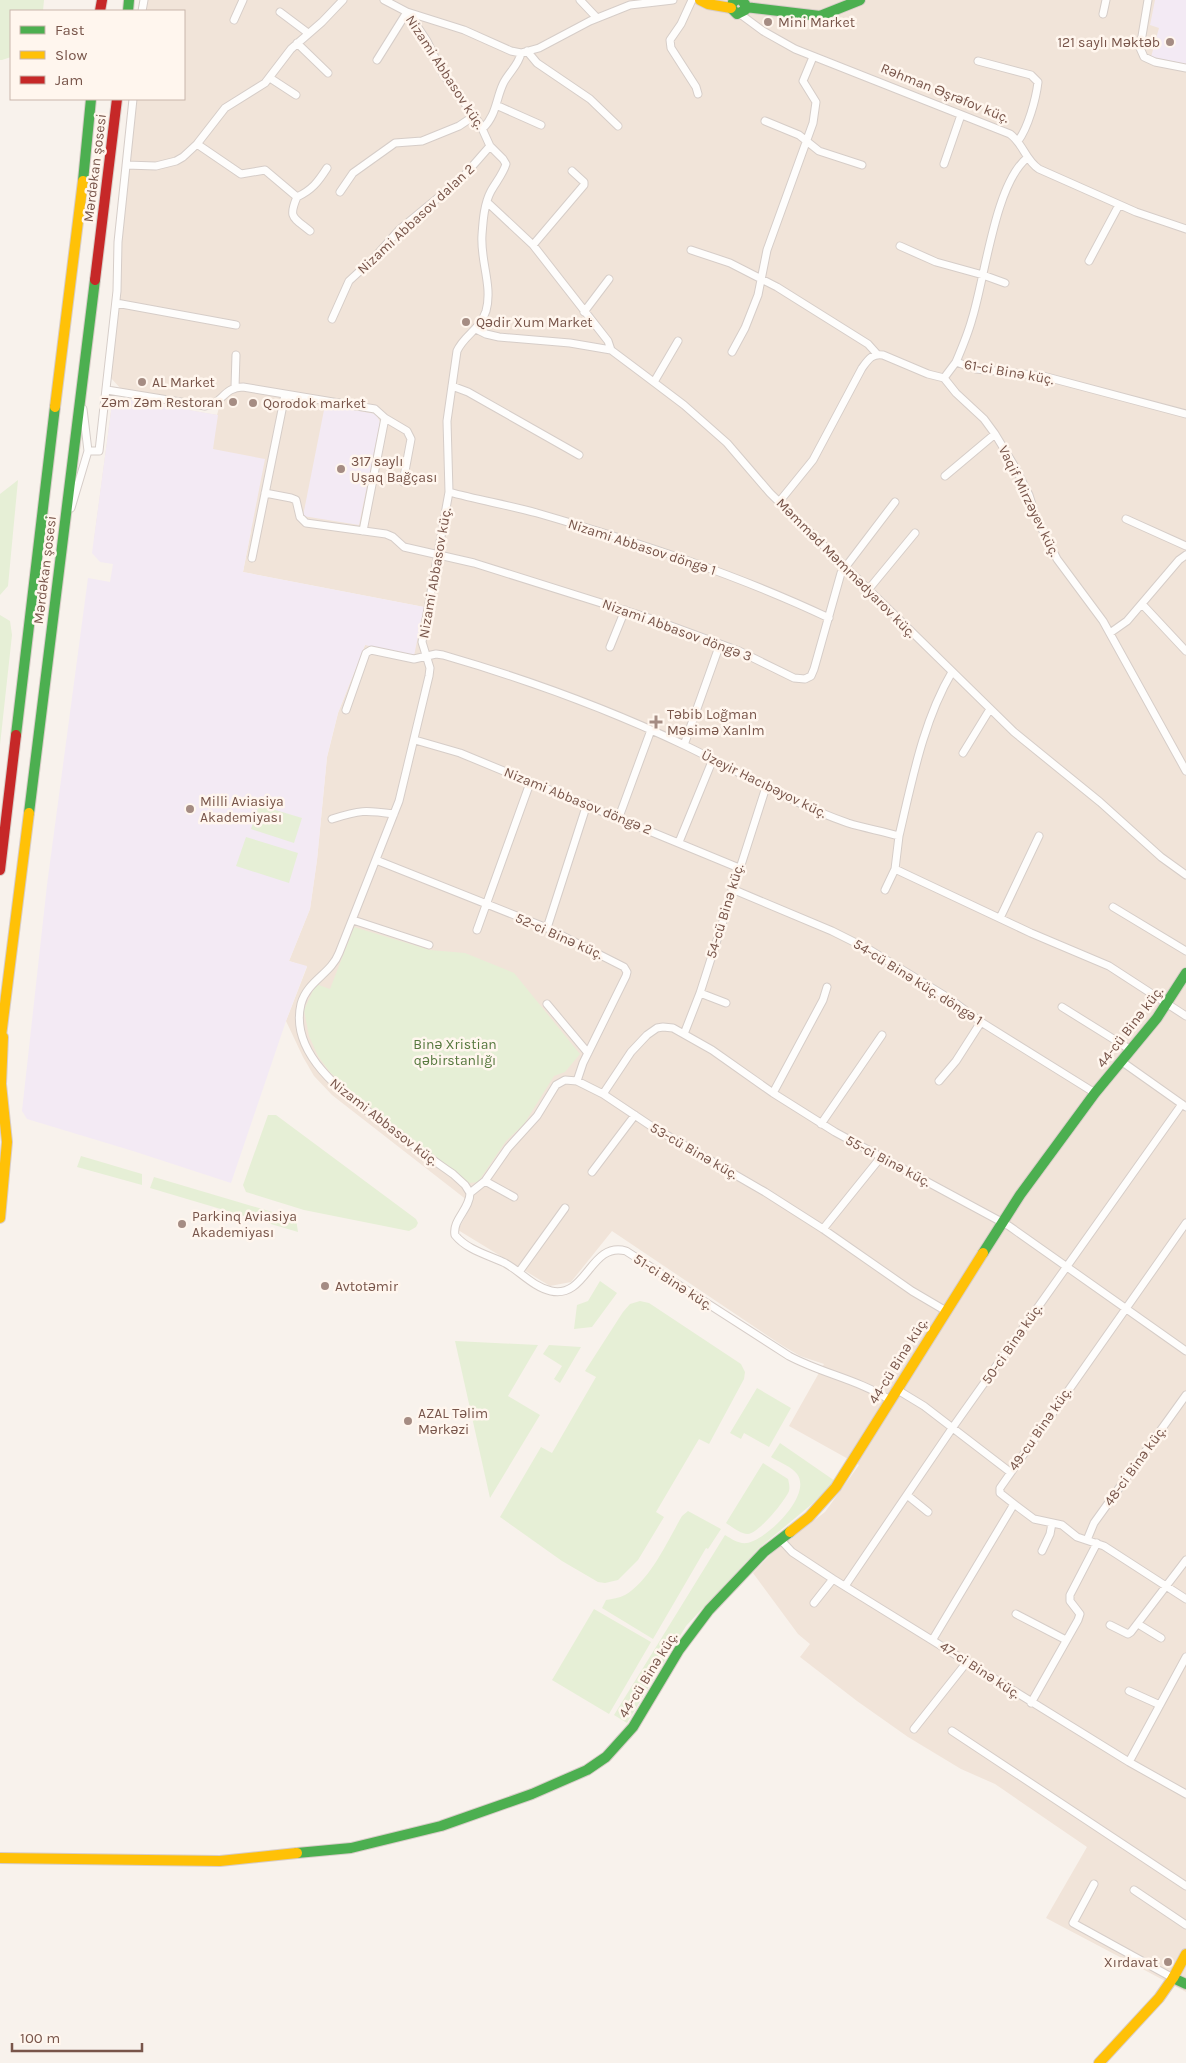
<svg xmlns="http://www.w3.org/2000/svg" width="1186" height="2063" font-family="Karla,sans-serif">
	<rect width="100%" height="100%" fill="#f8f2ec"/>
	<path fill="#f1e4d9" d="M147,0H1186V1992L1046,1918L1087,1847L995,1784L961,1769L908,1737L857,1701L800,1657L810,1644L798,1634L753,1573L774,1551L825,1512L859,1465L789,1426L824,1364L800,1356L783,1346L612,1231L571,1282L550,1286L458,1230L472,1204L332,1095L314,1076L303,1057L286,1021L307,967L289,961L310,909L317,860L327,757L338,713L365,645L424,607L243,572L251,531L94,540L112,404L119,398L217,415L220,404L121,389L110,377L121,290L122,232L137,99H184V11H146Z"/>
	<path fill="#f3eaf4" d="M1155,0H1186V64L1151,57L1159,28L1150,25Z
		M119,398L218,415L213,449L265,459L243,572L424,607L414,656L365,645L338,713L327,757L317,860L310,909L289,961L307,966L286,1021L231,1183L133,1151L27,1119L22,1111L47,885L88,578L110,582L113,564L100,562L92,553L112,404Z
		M325,405L376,414L380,422L359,525L303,516Z"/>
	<path fill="#e6efd6" d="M0,0H44L43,11H11V57L2,60H0Z
		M18,480L8,586L0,595V494Z
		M0,615L10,621L12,635L0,745Z
		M259,805L302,818L294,843L251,829Z
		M246,837L298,853L289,883L236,866Z
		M354,927L430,950L465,953L514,973L580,1054L565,1072L554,1076L524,1124L506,1141L478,1182L469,1183L347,1089L329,1071L318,1056L309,1036L304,1010L316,984L330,989Z
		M268,1115H276L416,1219L418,1223L416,1227L409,1231L304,1210L246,1192L243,1185Z
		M81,1156L142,1174V1185L77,1167Z
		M154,1177L296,1219L298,1232L150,1188Z
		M600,1281L617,1293L592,1327L574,1329L577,1305L588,1301Z
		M640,1301L649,1303L741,1364L745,1372L744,1379L709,1444L699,1439L656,1512L664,1517L638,1560L618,1580L605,1583L598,1582L562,1561L500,1517L541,1447L552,1453L596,1377L585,1371L623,1312L630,1304Z
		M455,1341L538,1345L508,1396L540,1415L490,1498Z
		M549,1345L581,1347L560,1383L554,1379L562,1366L543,1354Z
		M757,1388L791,1408L769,1447L744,1433L741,1439L730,1433Z
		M780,1443L835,1481L812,1504L759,1548L686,1626L627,1723L614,1715L725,1535C732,1539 738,1544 747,1543C766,1540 813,1495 797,1474C792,1467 779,1462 771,1457Z
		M763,1463L788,1479C789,1483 790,1487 789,1491C785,1501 759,1533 748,1534C741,1534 732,1527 726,1523Z
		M688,1511L721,1529L708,1549L706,1548L653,1639L602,1608L606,1600C612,1599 619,1598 625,1595C650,1581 668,1540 682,1516Z
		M594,1609L651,1642L609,1714L552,1680Z"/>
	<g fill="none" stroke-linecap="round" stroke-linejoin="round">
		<g stroke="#d6cdc8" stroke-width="9">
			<path id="street" d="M384,0L407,12L415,23L427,41L443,74L480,124L490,146L503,159L506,164C503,174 496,182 491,191C484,204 483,221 482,235C480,261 493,286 486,311C480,330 464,335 457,351L447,421L449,492L422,642L430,668L429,676L399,801L339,953C331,974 307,981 301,1004C288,1058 353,1100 389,1127C410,1143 431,1159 453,1174L465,1185L470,1193
				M580,0L597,18
				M692,0L681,24L670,40L671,48L696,87L698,94
				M1148,0L1140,48L1144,57L1155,62L1186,68
				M142,11L144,0
				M280,12L308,33
				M740,14L763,31L795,49L1010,134C1023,143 1025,160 1039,169L1136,212L1186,229
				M1103,14L1106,0
				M234,20L243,0
				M297,43L328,73
				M527,51L537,63L590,99L618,126
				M377,60L407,12L464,30L511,51L521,53L539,48L590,21L630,5L673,0
				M978,61L1031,75L1038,82C1036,99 1028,128 1018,141
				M270,78L296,95
				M496,105L541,125
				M765,121L799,135L819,151L862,165
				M483,128C496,116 496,99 503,84C508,73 519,65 521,53
				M197,144L241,174L265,170L297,197
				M1027,158C995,184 985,278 972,319C968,334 962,348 956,362L976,369L1043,376L1186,414
				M944,164L961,115
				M126,165L156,166L176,161L183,157L197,144L225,108L265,83L291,49L322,22L343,0
				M340,192L353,173L395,143L422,141L459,126L474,116
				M487,202L533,245L608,341L611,350
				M310,231C293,217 288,218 297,197C312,190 318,182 327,168
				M533,245L584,185V182L572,171
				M900,246L936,262L983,275L1005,283
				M691,250L730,263L777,287L868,344L877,354
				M1089,261L1119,205
				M116,303L236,325
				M584,312L609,279
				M332,319L349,281L374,258L399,230L462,178L490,146
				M476,329L486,334L499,337L570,343L611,350L643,374L684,405L727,443L770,493L1014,732L1100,802L1161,857L1186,875
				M732,352L745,328L758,295L767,250L813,123L816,102L803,81L813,57
				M944,378L956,362
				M654,382L678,341
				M452,386L468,392L579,455
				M235,387L236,355
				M107,390L205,406C222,405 223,387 243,387L375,409L385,418L363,531
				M385,418L407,431L411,439L403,482
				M88,451H99L117,291L118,242L133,99
				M945,476L995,434
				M449,492C478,500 508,505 537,513C637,542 736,574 829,618
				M265,493L291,498L296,500L300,517L306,523L386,534L393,537L404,547L474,563L652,619L739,651L794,678L805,679L811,676L814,669L841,573L895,502
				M779,502L813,460L862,368C868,360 872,353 883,355L928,374L944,378L956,393L984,419L995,434L1015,467L1029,495L1036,517L1057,559L1103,621L1186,771
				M71,508L88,451L83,409
				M1126,519L1186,546
				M252,558L285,395
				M868,590L915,533
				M1142,604L1186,651
				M1110,633L1127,621L1179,560L1186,555
				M610,647L625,610
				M346,710L366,653L371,650L414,659L436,654L443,655C526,679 606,708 684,745C739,771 790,803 848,823C864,828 882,831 899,836L895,869L1031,933L1109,966L1186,1016
				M415,740L460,753L739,868
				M684,745L720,644
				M963,753L990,709
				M619,817L651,730
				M332,819C360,810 365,810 394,814
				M899,836C912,781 923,721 952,672
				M679,842L713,759
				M376,860L547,928L624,967L627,972L626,976L583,1063L577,1081
				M732,889L832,931L870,950L950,999L981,1022L1095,1093
				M885,890L895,869
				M1113,907L1186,951
				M1000,918L1039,836
				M353,920L429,945
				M547,928L587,804
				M477,930L530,783
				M700,993L726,1003
				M547,1004L588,1053
				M1062,1007L1131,1050
				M684,1034L700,993L766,787
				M1121,1061L1186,1107
				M939,1081L956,1061L981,1022
				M773,1093L823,1000L827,987
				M603,1094L631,1052L647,1035L657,1028L663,1027L673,1028L712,1050L773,1093L835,1132L1009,1226L1186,1351
				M821,1124L882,1035
				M592,1172L635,1115
				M485,1181L514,1197
				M470,1193L485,1181L508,1148L537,1116L556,1085L565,1080L577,1081L603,1094L651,1126L765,1192L823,1229L912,1291L946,1311
				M470,1193C470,1209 452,1220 455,1235C467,1250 488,1255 505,1263C520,1271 533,1287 551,1291C587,1299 590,1241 626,1251L789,1356C823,1374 857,1379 890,1400
				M823,1229L881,1157
				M519,1272L565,1208
				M896,1389L924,1406L1010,1472
				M907,1495L928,1512
				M1014,1504L1034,1519L1062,1525L1077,1537L1104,1546L1186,1599
				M780,1539L792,1552L833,1579L1129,1762L1186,1794
				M1087,1540L1094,1523L1186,1395
				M1042,1551L1050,1534L1052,1523
				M845,1586L953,1427L1182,1104
				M814,1603L833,1579
				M1016,1614L1066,1640
				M1138,1624L1161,1638
				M1110,1625L1128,1634L1131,1632L1186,1560
				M933,1639L1014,1504L1000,1493V1488L1186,1223
				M1129,1691L1160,1705
				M1031,1703L1078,1620L1080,1614L1070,1601V1595L1097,1543
				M914,1729L967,1662
				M952,1731L1186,1886
				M1129,1762L1186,1657
				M1094,1884L1073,1923L1173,1978
				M1134,1890L1186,1925"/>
		</g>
		<g stroke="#d8cdc8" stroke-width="12">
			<path id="fast" d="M736,0L733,2L731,8L737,14L745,10V4L741,0
				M745,7L820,16L860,0
				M128,11L129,0
				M83,181L91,99
				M16,735L55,407
				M29,813L95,280
				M983,1253L1020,1195L1095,1093L1157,1018L1186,973
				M297,1853L351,1848L441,1826L532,1794L587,1770L606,1757L633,1727L679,1650L709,1610L764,1552L790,1532
				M1173,1978L1186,1984"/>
		</g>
		<g stroke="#d8cdc8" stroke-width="12">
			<path id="slow" d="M700,0L708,4L731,8
				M55,407L83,181
				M0,1044L29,813
				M0,1218L7,1142L1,1084L3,1037
				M790,1532L809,1517L836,1487L983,1253
				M0,1858L220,1861L297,1853
				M1099,2063L1159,1998L1173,1978L1186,1954"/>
		</g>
		<g stroke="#d8cdc8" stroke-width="12">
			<path id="jam" d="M100,11L102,0
				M95,280L117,99
				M0,870L16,735"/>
		</g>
		<use href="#street" stroke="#fefdfc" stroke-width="7"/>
		<use href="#fast" stroke="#4caf50" stroke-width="10"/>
		<use href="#slow" stroke="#ffc107" stroke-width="10"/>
		<use href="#jam" stroke="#c62828" stroke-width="10"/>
	</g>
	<g fill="#a58c83" stroke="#fff6ee" stroke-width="2">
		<circle cx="768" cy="22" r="5"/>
		<circle cx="1170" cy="42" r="5"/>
		<circle cx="466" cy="322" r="5"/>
		<circle cx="142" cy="382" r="5"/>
		<circle cx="233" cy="402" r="5"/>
		<circle cx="253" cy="403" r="5"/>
		<circle cx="341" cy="469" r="5"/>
		<path d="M653.5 714.5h5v5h5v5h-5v5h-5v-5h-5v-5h5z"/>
		<circle cx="190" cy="809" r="5"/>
		<circle cx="182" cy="1224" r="5"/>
		<circle cx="325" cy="1286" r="5"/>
		<circle cx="408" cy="1421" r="5"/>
		<circle cx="1168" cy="1962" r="5"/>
	</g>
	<g text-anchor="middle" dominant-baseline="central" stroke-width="5" stroke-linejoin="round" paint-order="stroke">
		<g font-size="14" fill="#78554a" stroke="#fff6ee" text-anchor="start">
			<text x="778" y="22">Mini Market</text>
			<text x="1160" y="42" text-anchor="end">121 saylı Məktəb</text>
			<text x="476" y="322">Qədir Xum Market</text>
			<text x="152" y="382">AL Market</text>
			<text x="223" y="402" text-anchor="end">Zəm Zəm Restoran</text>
			<text x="263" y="403">Qorodok market</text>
			<text x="351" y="461">317 saylı<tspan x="351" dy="16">Uşaq Bağçası</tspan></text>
			<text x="667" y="714">Təbib Loğman<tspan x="667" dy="16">Məsimə Xanlm</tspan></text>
			<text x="200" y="801">Milli Aviasiya<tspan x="200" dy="16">Akademiyası</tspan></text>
			<text x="192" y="1216">Parkinq Aviasiya<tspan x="192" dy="16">Akademiyası</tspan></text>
			<text x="335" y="1286">Avtotəmir</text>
			<text x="418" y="1413">AZAL Təlim<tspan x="418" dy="16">Mərkəzi</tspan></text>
			<text x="1158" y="1962" text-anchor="end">Xırdavat</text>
		</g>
		<g font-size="14" fill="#78554a" stroke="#fff6ee">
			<text transform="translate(445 72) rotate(57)">Nizami Abbasov küç.</text>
			<text transform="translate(945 93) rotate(22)">Rəhman Əşrəfov küç.</text>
			<text transform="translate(95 168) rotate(-83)">Mərdəkan şosesi</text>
			<text transform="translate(416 219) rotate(-43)">Nizami Abbasov dalan 2</text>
			<text transform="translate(1009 372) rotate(10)">61-ci Binə küç.</text>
			<text transform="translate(1029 501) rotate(64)">Vaqif Mirzəyev küç.</text>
			<text transform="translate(642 547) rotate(18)">Nizami Abbasov döngə 1</text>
			<text transform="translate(846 568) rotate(45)">Məmməd Məmmədyarov küç.</text>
			<text transform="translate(45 570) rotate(-83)">Mərdəkan şosesi</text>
			<text transform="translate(435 573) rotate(-80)">Nizami Abbasov küç.</text>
			<text transform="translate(677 630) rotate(20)">Nizami Abbasov döngə 3</text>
			<text transform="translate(764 784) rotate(26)">Üzeyir Hacıbəyov küç.</text>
			<text transform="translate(578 801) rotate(22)">Nizami Abbasov döngə 2</text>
			<text transform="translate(725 911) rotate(-73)">54-cü Binə küç.</text>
			<text transform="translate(559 936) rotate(24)">52-ci Binə küç.</text>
			<text transform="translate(918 982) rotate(32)">54-cü Binə küç. döngə 1</text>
			<text transform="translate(1130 1027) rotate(-52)">44-cü Binə küç.</text>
			<text transform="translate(384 1122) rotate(38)">Nizami Abbasov küç.</text>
			<text transform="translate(694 1151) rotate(30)">53-cü Binə küç.</text>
			<text transform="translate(888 1161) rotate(28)">55-ci Binə küç.</text>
			<text transform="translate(673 1282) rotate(33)">51-ci Binə küç.</text>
			<text transform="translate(1012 1344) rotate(-55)">50-ci Binə küç.</text>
			<text transform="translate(898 1361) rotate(-58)">44-cü Binə küç.</text>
			<text transform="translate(1040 1429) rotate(-55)">49-cu Binə küç.</text>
			<text transform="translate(1135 1466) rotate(-54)">48-ci Binə küç.</text>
			<text transform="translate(980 1670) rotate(33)">47-ci Binə küç.</text>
			<text transform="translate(648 1675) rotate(-58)">44-cü Binə küç.</text>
		</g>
		<g font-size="14" fill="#56783e" stroke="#fff6ee">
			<text x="455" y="1044">Binə Xristian<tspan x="455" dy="16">qəbirstanlığı</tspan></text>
		</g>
	</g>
	<rect x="10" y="10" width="175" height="90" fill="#fff6ee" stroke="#c9b6ac"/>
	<rect x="20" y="26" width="25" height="8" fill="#4caf50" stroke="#c9b6ac"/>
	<text x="55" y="35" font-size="15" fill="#78554a">Fast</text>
	<rect x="20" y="51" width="25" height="8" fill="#ffc107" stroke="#c9b6ac"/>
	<text x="55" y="60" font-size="15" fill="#78554a">Slow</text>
	<rect x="20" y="76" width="25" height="8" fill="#c62828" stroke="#c9b6ac"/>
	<text x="55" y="85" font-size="15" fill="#78554a">Jam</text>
	<path d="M12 2043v8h130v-8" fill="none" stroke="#78554a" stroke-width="2.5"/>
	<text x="20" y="2043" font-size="15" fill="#78554a" stroke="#fff6ee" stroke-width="4" paint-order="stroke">100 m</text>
</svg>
